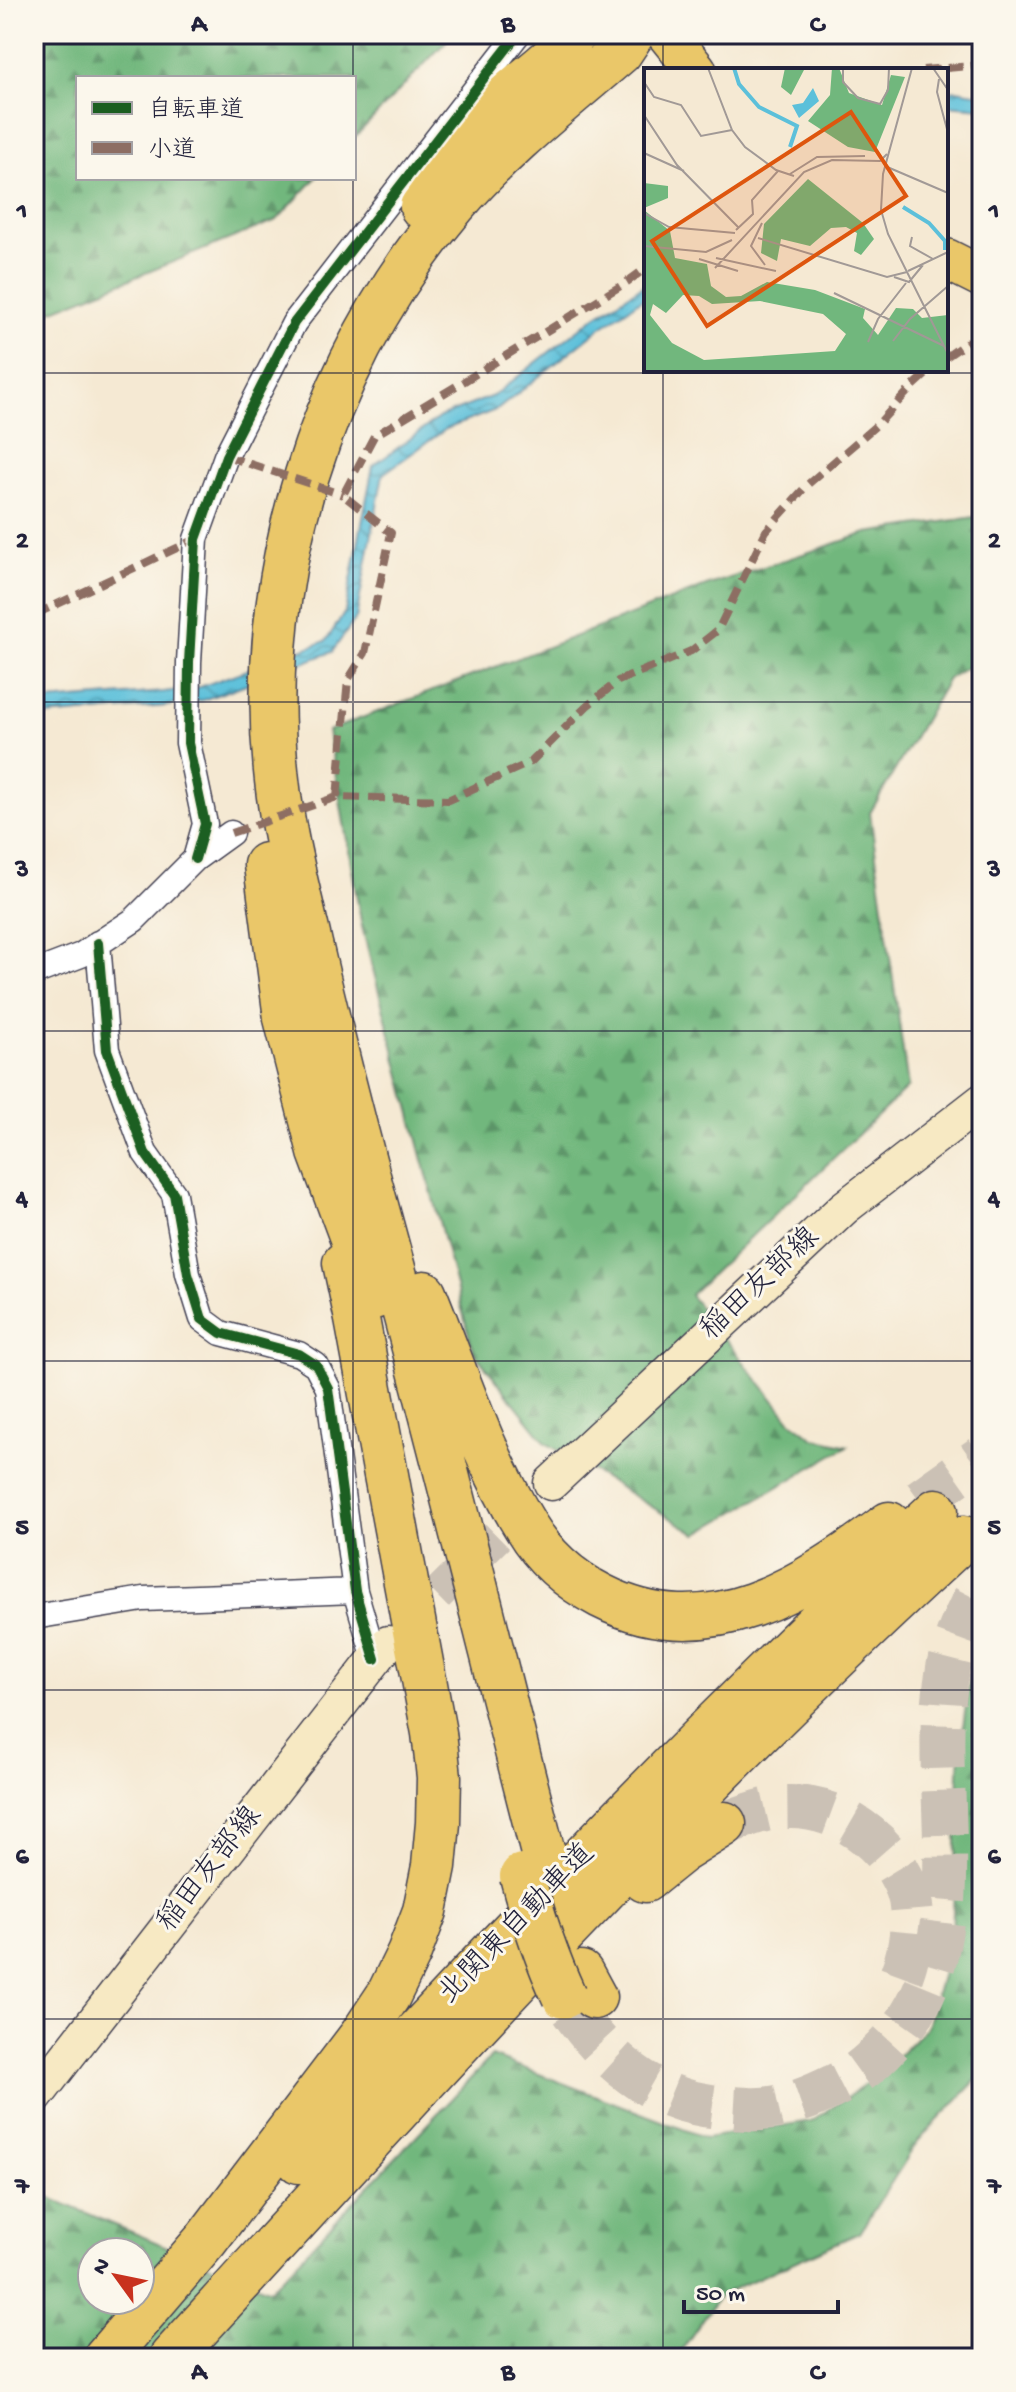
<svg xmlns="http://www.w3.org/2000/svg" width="1016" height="2392" font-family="'Gochi Hand','Klee One',sans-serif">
	<defs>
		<pattern id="forest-firs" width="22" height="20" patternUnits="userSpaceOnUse" patternTransform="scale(2)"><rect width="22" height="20" fill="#71b77d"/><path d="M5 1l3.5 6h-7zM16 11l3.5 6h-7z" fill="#5c9468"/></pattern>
		<pattern id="water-waves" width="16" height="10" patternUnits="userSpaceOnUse" patternTransform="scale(2)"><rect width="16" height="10" fill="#5cc0da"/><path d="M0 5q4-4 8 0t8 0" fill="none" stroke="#4c9cb2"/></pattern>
	</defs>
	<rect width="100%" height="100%" fill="#fbf7ec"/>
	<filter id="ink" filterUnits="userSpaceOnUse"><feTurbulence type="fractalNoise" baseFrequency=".0125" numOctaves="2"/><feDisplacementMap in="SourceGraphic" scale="16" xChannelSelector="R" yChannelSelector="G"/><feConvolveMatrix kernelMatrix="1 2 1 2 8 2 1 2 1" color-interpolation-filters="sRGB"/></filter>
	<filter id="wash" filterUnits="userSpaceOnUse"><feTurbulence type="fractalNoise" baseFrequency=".006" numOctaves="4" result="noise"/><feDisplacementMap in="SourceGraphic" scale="32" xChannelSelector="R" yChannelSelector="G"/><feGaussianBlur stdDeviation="1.8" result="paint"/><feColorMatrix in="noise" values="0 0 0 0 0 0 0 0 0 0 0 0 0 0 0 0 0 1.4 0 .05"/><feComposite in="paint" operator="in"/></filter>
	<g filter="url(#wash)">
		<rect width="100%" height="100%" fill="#f5e9d3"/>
		<path fill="url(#forest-firs)" stroke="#4a6c5c" stroke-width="2" fill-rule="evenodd" d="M34,34H453L354,138V78H78V178H316L277,220L34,318Z
			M982,516V658L948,679L870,813L908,1087L690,1295L790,1420L814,1438L848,1446L697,1534L546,1443L473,1351L362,927L328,731L709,585L867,533Z
			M982,1635V2074L918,2141L859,2233L720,2295L676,2358H34V2191L270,2290L492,2056L706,2138L811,2121L876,2078L927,2027L952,1936L960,1750L974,1645ZM92,2252H140V2300H92Z"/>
		<path fill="url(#water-waves)" stroke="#3f718a" stroke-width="2" d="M956,90L982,94V108L946,105V92Z
			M646,283V296L600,328L498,409L446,429L383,474L356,618L332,652L203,700L166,706L34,717V702L164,692L200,687L326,641L345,612L373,466L440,417L493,396L593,318Z"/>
	</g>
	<g filter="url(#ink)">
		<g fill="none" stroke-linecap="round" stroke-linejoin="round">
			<path stroke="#cbc1b5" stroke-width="34" stroke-dasharray="34 17" stroke-linecap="butt" d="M400,1631L551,1483"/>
			<path stroke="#cbc1b5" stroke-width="44" stroke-dasharray="44 22" stroke-linecap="butt" d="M920,1501L982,1457
				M724,1824C745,1816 766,1807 789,1807C840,1806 889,1842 907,1889C917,1916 910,1954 900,1979
				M572,2010C601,2052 641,2091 694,2103C711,2107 730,2108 748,2109C778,2111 808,2099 834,2086C861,2074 880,2055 899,2033C978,1933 927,1787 948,1668C954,1639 968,1610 982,1584"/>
			<g stroke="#424052" stroke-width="27">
				<path id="minor" d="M195,859L205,824L188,743L189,662L196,539L226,456L294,323L518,34
					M98,943L107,1050L145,1153L174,1194L188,1274L202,1319L221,1333L299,1354L316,1365L328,1388L355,1591L375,1659
					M34,973L81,955L134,920L195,859L231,833
					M34,1617L143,1599L355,1591"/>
			</g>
			<g stroke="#424052" stroke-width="37">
				<path id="secondary" d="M551,1483L844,1208L982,1101
					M34,2099L388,1643"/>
			</g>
			<g stroke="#424052" stroke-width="43">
				<path id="trunk" d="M667,34L696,70
					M946,259L982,277"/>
			</g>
			<g stroke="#424052" stroke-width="47">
				<path id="motorway" d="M422,207C449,170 472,131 505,98C528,76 555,60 573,34
					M266,865L286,1018L305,1093L320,1152L374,1297
					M424,1293C456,1371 481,1454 526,1527C544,1557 570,1580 601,1596C709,1651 803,1588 889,1524
					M544,1857C491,1651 441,1444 385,1239C358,1141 333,1043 310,944C298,890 283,836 277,780C254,576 321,362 454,205C503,148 563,101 620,52L632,34
					M645,1880L681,1851L724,1824
					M581,1973L594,1997
					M299,2161C503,1936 713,1717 936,1511
					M105,2358L206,2240L362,2035L388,1996L409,1953L425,1911L434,1866L438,1823L439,1777L434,1733L357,1319L345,1263
					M171,2358C427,2076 683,1795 964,1538"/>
			</g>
			<use href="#minor" stroke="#fff" stroke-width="24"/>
			<use href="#secondary" stroke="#f7e9c3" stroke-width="34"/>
			<use href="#trunk" stroke="#eac769" stroke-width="40"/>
			<use href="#motorway" stroke="#eac769" stroke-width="44"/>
			<g stroke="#424052" stroke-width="47" stroke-linecap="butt">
				<path id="motorway-bridge" d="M522,1876C533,1918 546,1957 564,1996"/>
			</g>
			<use href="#motorway-bridge" stroke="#eac769" stroke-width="44"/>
			<path stroke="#8d6e63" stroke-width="8" stroke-dasharray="16 8" stroke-linecap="butt" d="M923,70L982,65
				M946,357L982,332
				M226,456L343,495
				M34,615L196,539
				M337,797L348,680L365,653L391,533L343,495L374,436L627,282L646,268
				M231,833L337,797L448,800L531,762L587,706L618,681L691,651L718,630L766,531L808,484L880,422L911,388L931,370"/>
			<g stroke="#fbf7ec" stroke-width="15">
				<path id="cycleway" d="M195,859L205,824L188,743L189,662L196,539L226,456L294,323L518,34
					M98,943L107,1050L145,1153L174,1194L188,1274L202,1319L221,1333L299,1354L316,1365L328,1388L355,1591L375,1659"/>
			</g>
			<use href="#cycleway" stroke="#1b5e20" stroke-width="10"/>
		</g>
	</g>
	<path fill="none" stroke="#22223b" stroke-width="2" stroke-opacity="0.55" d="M353,34V78M663,34V70M353,178V2358M663,370V2358M34,373H982M34,702H982M34,1031H982M34,1361H982M34,1690H982M34,2019H982"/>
	<g text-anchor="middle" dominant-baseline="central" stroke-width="6" stroke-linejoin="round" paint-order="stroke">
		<g font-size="30" fill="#22223b" stroke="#fbf7ec">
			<text transform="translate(761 1285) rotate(-43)">稲田友部線</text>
			<text transform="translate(211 1870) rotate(-52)">稲田友部線</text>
			<text transform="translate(518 1925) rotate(-46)">北関東自動車道</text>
		</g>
	</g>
	<g transform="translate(644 68)">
		<rect width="304" height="304" fill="#f5e9d3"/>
		<path d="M141,0H161L147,27L137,19ZM188,0H195L205,25L238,37L247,7L261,9L231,84L204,79L164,53L186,27ZM164,111L219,155L230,171L217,187L210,183L213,165L202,159L187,160L166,178L137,171L133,193L117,185L120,156ZM0,115L24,118V130L0,140ZM0,142L26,163L31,190L63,196L67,218L82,229L97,228L123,214L171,222L221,241L219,250L234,267L252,240L269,241L278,250L304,247V304H0ZM39,227L55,228L68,236L116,233L179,246L202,266L191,283L60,292L28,275L6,247L9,236L22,245Z" fill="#71b77d" fill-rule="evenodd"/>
		<path d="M169,20L175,33L155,50L148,37L159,35Z" fill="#5cc0da"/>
		<path fill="none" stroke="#5cc0da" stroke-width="4" d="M90,0L95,16L115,39L153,58L146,79M259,139L285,155L301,173V182"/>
		<path fill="none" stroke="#a19996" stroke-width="2" d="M64,0L88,62L101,79L132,102L150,108M199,0V14L214,30L236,36L244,22L245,0M268,0L239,106L237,142L244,166L304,286M289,0L304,22M295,11L293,24L304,65M0,14L10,29L37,37L57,68L88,62M0,47L33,97L94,159M0,85L40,103M241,98L304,125M146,106L173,89L221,88M0,145L25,159L91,165M118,155L107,178L121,197M92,162L109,146L108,132L134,103M268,169L266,178L289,191M114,170L243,209L263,204M0,178L62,184L88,172M72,190L132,203M55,191L94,203M71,200L160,104L188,92L236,93L243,86M264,203L304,184M250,209L265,214L279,197M190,225L300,278M249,273L266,251L304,218M224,274L234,251L262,215"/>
		<path fill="#de560e" fill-opacity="0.15" stroke="#de560e" stroke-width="4" d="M207,44L262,128L63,258L8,173Z"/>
		<rect width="304" height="304" fill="none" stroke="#22223b" stroke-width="4"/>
	</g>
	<rect width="1016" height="2392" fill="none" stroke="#fbf7ec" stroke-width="88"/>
	<rect x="76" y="76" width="280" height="104" fill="#fbf7ec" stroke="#a4a2a5" stroke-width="2"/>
	<rect x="92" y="102" width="40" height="12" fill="#1b5e20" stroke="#a4a2a5" stroke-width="2"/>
	<text x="148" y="116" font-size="24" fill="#22223b">自転車道</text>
	<rect x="92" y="142" width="40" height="12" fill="#8d6e63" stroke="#a4a2a5" stroke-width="2"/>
	<text x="148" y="156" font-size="24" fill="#22223b">小道</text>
	<g transform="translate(116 2276) rotate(303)"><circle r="38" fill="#fbf7ec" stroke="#a4a2a5" stroke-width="2"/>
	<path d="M0-6L14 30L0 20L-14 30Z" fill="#c8321e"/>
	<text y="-12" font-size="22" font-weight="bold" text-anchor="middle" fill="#22223b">N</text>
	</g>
	<path d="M684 2300v12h154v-12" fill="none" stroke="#22223b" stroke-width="4"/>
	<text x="696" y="2300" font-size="24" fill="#22223b" stroke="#fbf7ec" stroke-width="6" paint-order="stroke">50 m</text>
	<rect x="44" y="44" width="928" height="2304" fill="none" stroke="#22223b" stroke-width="3"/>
	<g font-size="26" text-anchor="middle" font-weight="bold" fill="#22223b">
		<text x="199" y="31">A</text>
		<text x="508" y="31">B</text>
		<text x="817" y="31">C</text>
		<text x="22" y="218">1</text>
		<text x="994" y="218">1</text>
		<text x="22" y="547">2</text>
		<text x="994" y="547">2</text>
		<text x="22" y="876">3</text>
		<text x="994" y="876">3</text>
		<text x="22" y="1205">4</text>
		<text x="994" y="1205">4</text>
		<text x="22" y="1534">5</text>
		<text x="994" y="1534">5</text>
		<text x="22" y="1863">6</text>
		<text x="994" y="1863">6</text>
		<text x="22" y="2193">7</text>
		<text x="994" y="2193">7</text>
		<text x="199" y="2379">A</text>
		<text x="508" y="2379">B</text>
		<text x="817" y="2379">C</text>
	</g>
</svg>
